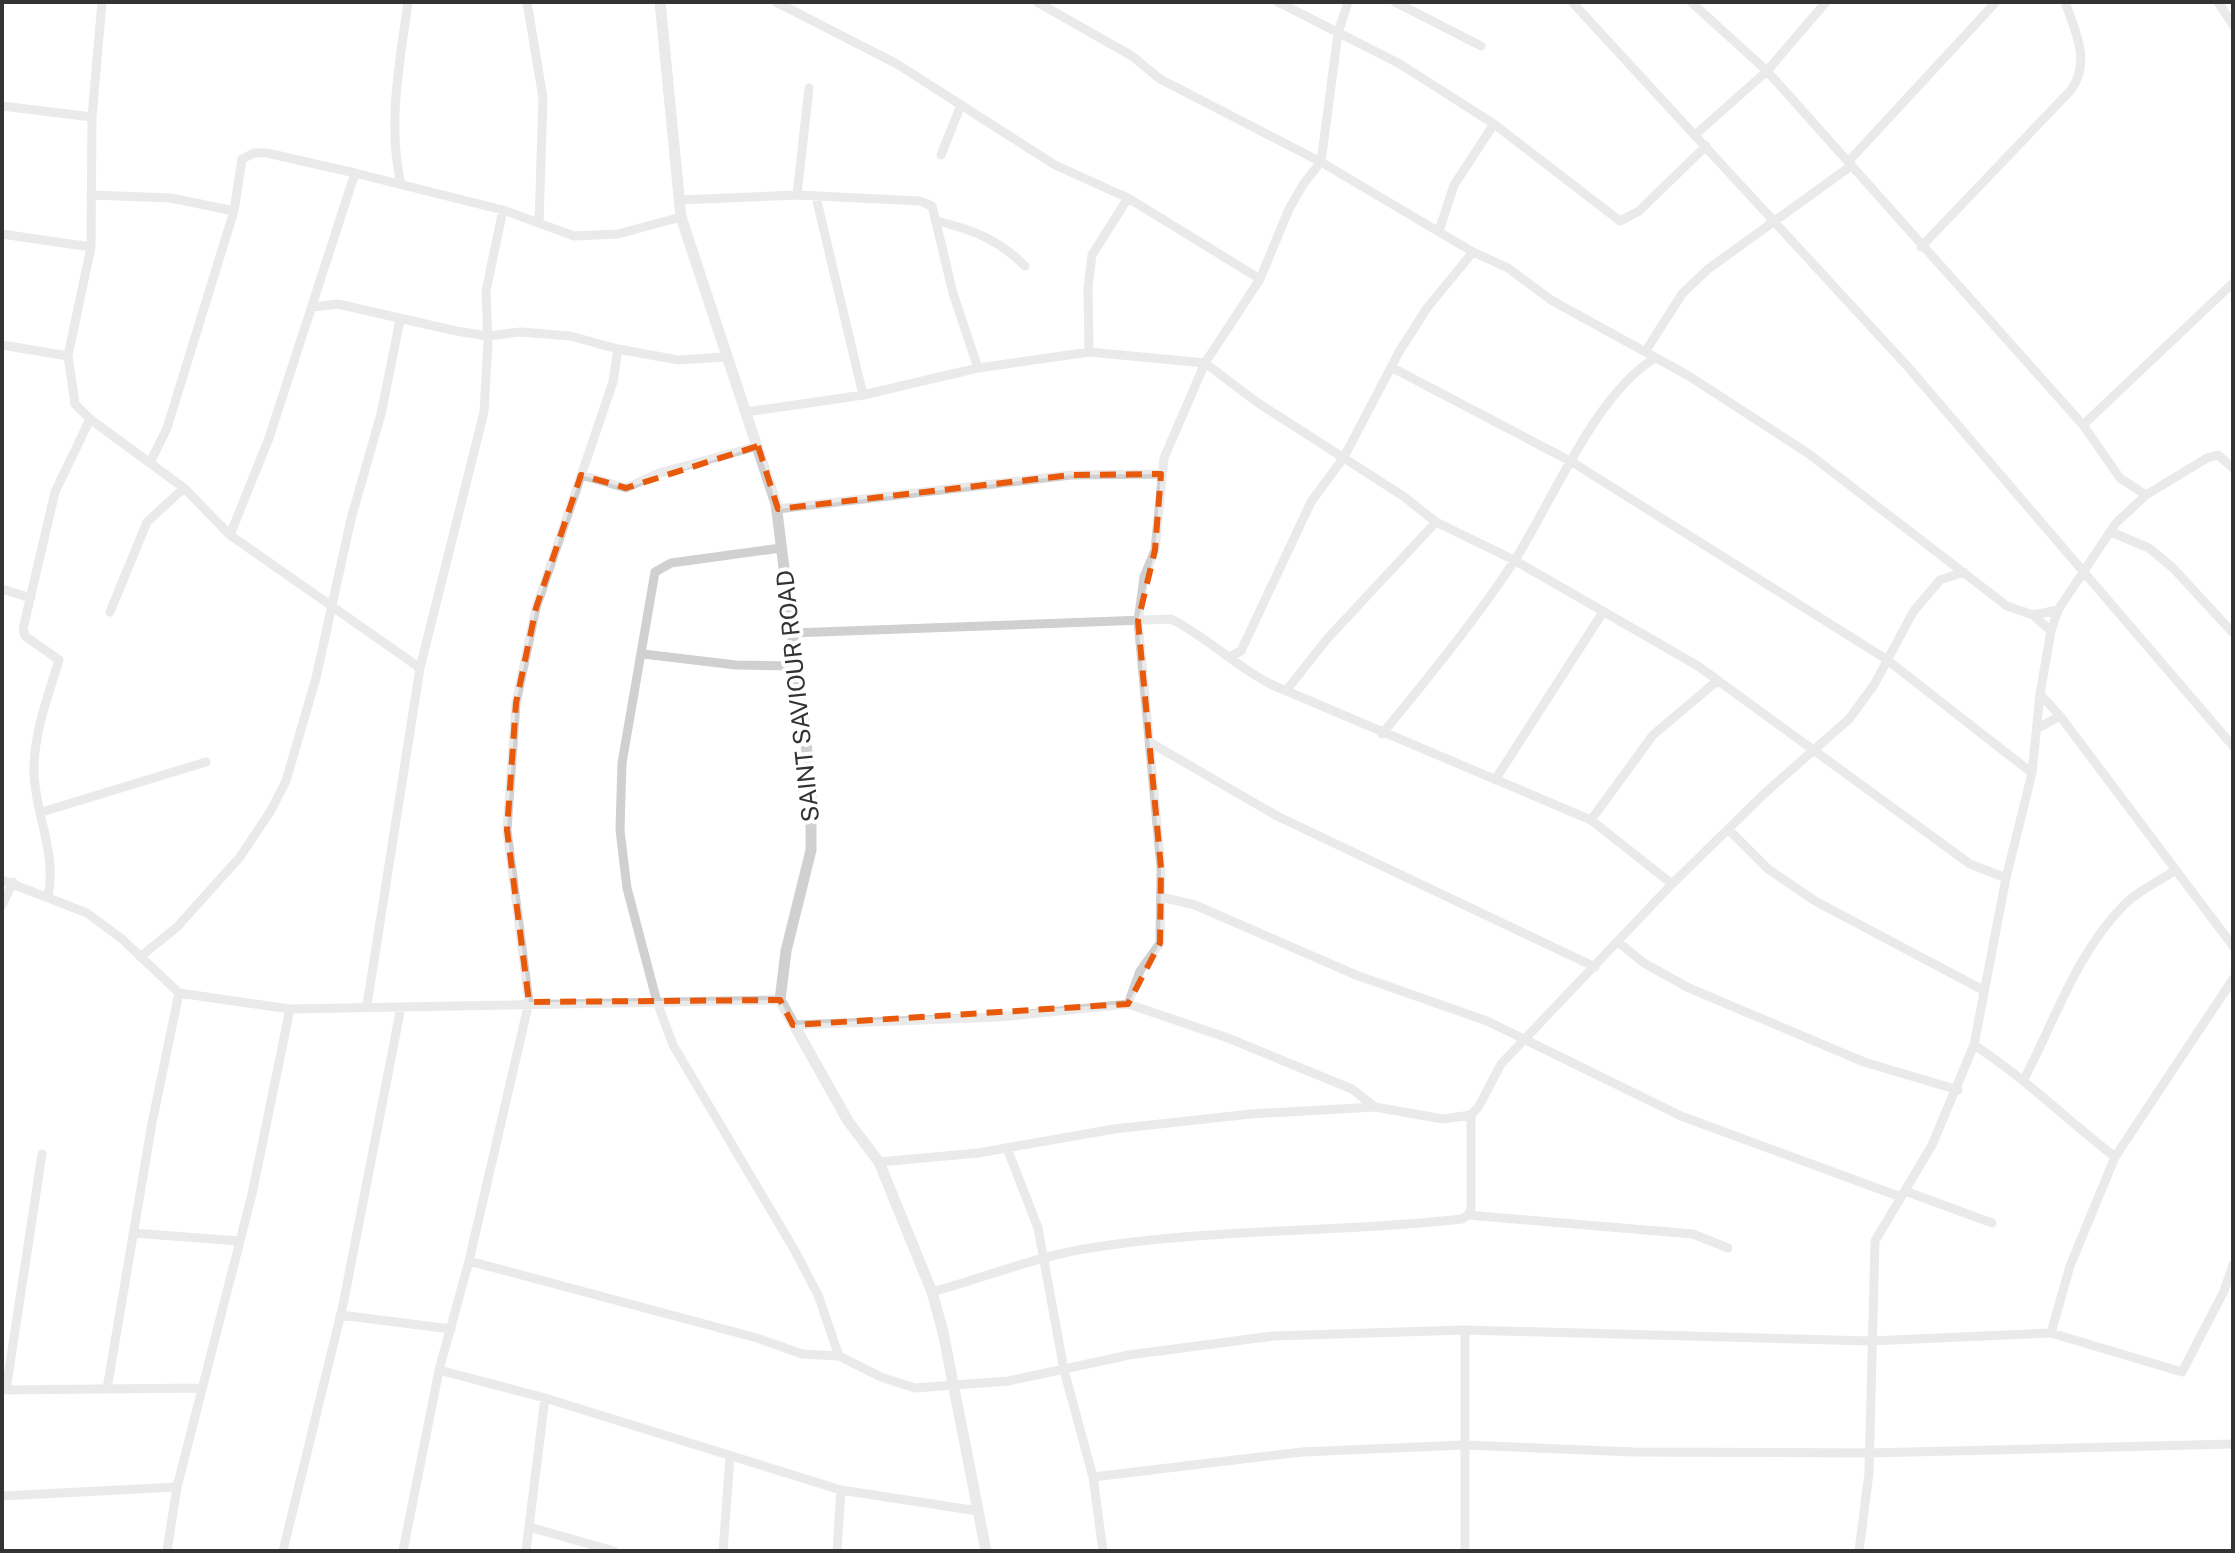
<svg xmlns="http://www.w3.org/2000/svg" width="2235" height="1553" font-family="'Public Sans',sans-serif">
	<rect width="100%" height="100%" fill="#fff"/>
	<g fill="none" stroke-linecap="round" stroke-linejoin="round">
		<path stroke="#d0d0d0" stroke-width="9" d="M102,2L92,117L91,247L68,356L75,404L90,419L184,488L230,535L420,668
			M527,2L543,98L539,223
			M776,2L897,64L1055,165L1128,198L1260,279
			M1037,2L1132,56L1160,79L1321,162L1473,252L1508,268L1551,300L1689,376L1809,454L2007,606L2033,615L2058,610
			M1278,2L1400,64L1494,124L1620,221L1639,211L1706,146
			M1395,2L1481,46
			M1572,2L1908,367L2233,746
			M1691,2L1767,71L2083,425L2120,478L2146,495
			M2218,2L2233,25
			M2,106L92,117
			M1696,134L1767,71L1826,2
			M941,155L961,105
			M1848,162L1996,2
			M401,184C387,125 400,61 408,2
			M91,195L171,198L234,211
			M797,195L809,88
			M816,197L863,395
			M679,200L797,195L920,201L932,206L953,293L978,368
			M937,221C973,230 998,239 1025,266
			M1439,231L1454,185L1494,124
			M2,234L91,247
			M1921,247L2071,90C2091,61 2076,33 2065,2
			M313,307L338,304L456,331L488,336L520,332L570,336L618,349
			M2,345L68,356
			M1089,352L1088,288L1092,255L1128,198
			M1645,352L1682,294L1708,269L1851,166
			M1391,367L1572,462L1886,659L2032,773
			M746,412L863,395L978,368L1089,352L1205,363L1258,403L1403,496L1436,522L1514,560L1698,666L1970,864L2006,878
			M2083,425L2233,283
			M151,461L167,428L234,211L242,159L254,153H267L355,173
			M581,475L626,488L659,473L758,446
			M777,509L1071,475L1161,474
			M2111,532L2149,548L2173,568L2233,633
			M230,535L269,438L355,173L503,210L574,236L618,234L681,217
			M781,548L671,563L655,572L622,763L620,830L627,888L657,1002L673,1045L795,1251L818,1295L839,1356L881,1377L915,1388L1008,1381L1129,1355L1273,1336L1465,1330
			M2,589L31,598
			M110,612L147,522L184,488
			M2033,615L2051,631
			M791,633L1171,619C1207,637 1234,665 1270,684L1591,820L1672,884
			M643,654L736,665L795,666
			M1229,657L1241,651L1311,502L1344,457L1399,352L1427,308L1473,252
			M1286,691L1327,639L1436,522
			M2040,694L2060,716L2233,946
			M2038,728L2060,716
			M1382,734C1428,678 1473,623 1513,563C1552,503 1594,395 1655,358
			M1151,743L1277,816L1595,967
			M1495,780L1603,612
			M42,812L206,762
			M1591,820L1653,735L1717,681
			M1729,830L1768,869L1815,901L1983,990
			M2,880L87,913L122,939L179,993L290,1009L780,1000
			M48,896C57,853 36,817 34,774C33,734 48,697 59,660L25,636L23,629L55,492L90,419
			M1161,897L1195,905L1356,975L1487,1021L1681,1116L1901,1197
			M2,905L13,882
			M1618,942L1644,963L1689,988L1864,1062L1958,1090
			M140,957L177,927L240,857L270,812L286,781L316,678L351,519L381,414L400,320
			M1128,1004L1140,971L1160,943L1161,868L1138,621L1144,577L1155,550L1164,458L1205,363L1260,279L1289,209L1304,183L1321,162L1338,33L1348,2
			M367,1005L420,668L484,412L488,343L486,291L503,210
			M793,1025L1000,1017L1128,1004L1228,1038L1352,1089L1375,1107
			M1974,1045C2025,1078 2067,1120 2115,1157
			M2024,1079C2056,1019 2074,957 2123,906C2136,892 2158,882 2174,871
			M1007,1148L1038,1228L1064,1370L1093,1477L1103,1551
			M879,1162L978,1153L1114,1129L1251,1114L1375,1107L1443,1119L1471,1115L1479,1106L1501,1064L1672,884L1765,793L1849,719L1874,685L1913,612L1940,580L1964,572
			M1905,1191L1992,1223
			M1468,1215L1471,1209V1115
			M133,1233L239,1241
			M469,1261L757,1338L802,1354L839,1356
			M932,1292C984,1278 1037,1256 1090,1248C1213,1228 1339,1233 1462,1219L1468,1215L1693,1234L1728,1248
			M340,1315L451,1329
			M2051,1333L2070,1266L2115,1157L2233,979
			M439,1370L545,1398L841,1490L978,1511
			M107,1389L152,1123L179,993
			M2,1390L200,1388
			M6,1390L42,1154
			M1093,1477L1302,1452L1464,1445L1634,1452L1869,1453L2233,1444
			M2,1496L177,1487
			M529,1527L614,1551
			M167,1551L177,1487L252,1194L290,1009
			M283,1551L343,1305L401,1007
			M403,1551L439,1370L469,1261L529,1002L507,830L516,703L536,608L613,382L618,349L678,360L725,357
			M526,1551L545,1398
			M723,1551L730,1457
			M837,1551L841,1490
			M1465,1551V1330L1870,1341L2051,1333L2182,1372L2224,1291L2233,1265
			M1859,1551L1869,1473L1875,1241L1932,1145L1974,1045L2006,878L2032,773L2040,694L2051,631L2058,610L2116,523L2146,495L2207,458L2218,455L2233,468"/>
		<path stroke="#d0d0d0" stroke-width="11" d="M660,2L681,217L776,504L811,784V850L786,951L780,1000L848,1121L879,1162L932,1292L943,1332L986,1551"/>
	</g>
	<path d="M0 0H2235V1553H0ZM758,446L778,509L1071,475L1161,474L1155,550L1138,621L1161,868L1160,943L1128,1004L793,1025L780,1000L529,1002L507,830L516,703L536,608L581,475L626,488Z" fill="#fff" fill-opacity=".55" fill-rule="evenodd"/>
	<path fill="none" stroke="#e8590c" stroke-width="6" stroke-dasharray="16 10" stroke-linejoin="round" d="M758,446L778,509L1071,475L1161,474L1155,550L1138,621L1161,868L1160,943L1128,1004L793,1025L780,1000L529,1002L507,830L516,703L536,608L581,475L626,488Z"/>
	<g text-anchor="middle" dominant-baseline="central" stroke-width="8" stroke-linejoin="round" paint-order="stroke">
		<g font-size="24" fill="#333" stroke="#fff">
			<text transform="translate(797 696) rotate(-96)">SAINT SAVIOUR ROAD</text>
		</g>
	</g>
	<rect width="2235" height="1553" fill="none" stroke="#333333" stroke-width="8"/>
</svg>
